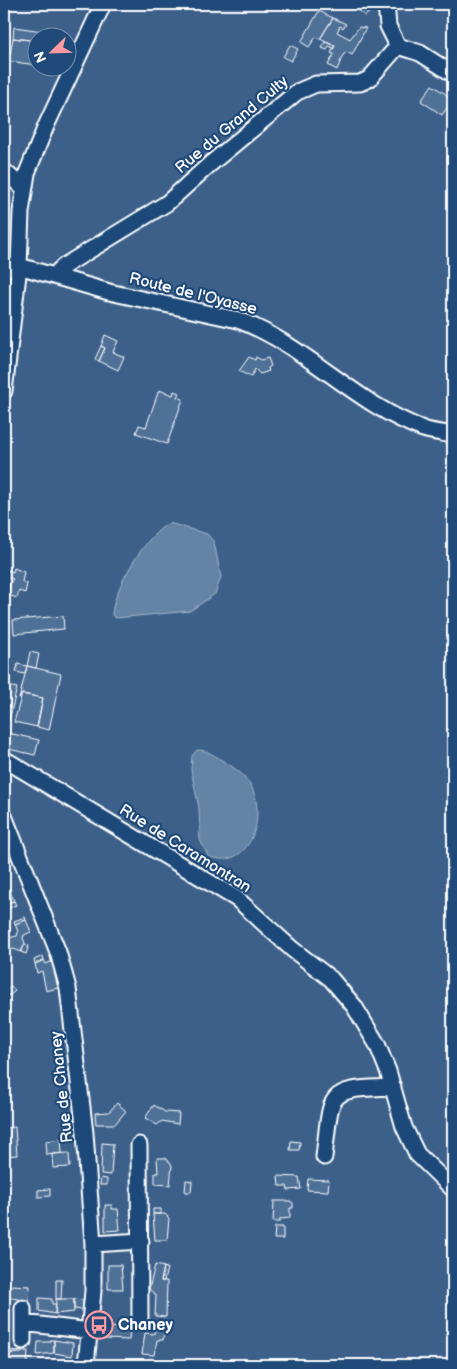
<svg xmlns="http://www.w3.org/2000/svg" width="457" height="1369" font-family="'Balsamiq Sans',sans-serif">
	<rect width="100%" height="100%" fill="#1f4a7a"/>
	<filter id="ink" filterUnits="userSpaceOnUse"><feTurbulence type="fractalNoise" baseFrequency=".02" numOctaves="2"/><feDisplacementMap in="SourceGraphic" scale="10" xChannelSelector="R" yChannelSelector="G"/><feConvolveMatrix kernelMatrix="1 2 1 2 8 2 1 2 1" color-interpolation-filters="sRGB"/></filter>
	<g filter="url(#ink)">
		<path fill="#3c618b" stroke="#9eb0c5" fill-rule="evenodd" d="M4,4H453V1365H4ZM38,38H68V68H38Z"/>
		<path fill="#6583a4" stroke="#a3b5c8" d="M169,523L207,534L214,542L221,577L215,594L190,611L116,618L112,615C113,589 146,535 169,523Z
			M197,750C208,750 215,756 225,762C233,767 242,773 248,781C269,810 252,874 208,856L200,840L199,808L191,770L192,756Z"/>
		<path fill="#507197" stroke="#fff" d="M349,4H368L372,6L371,11L365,16Z
			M319,11L333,18L320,39L316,37L309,47L301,42Z
			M333,18L346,24L343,28L340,26L337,32L350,39L359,27L366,28L352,55L347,52L343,55L337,70L328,65L334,54L331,53L335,46L320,39Z
			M14,27L57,33V38H38V41L13,38Z
			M13,38L38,41V65L4,61V54L10,55Z
			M325,42L335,46L333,48L329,46L327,50L322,48Z
			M290,45L298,49L291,61L283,57Z
			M432,85L453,99L442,115L421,101Z
			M105,335L118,341L113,352L124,357L118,370L99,361L105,348L101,346Z
			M101,346L105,348L99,361L95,359Z
			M249,357L255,360L256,357L261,360L268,358L271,366L268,368L269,371L260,374L255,369L251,377L239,371Z
			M159,390L173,395L174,391L179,393L177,397L183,399L167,444L136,433L139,425L146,427Z
			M14,568L24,572L22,582L27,584L25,593L19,591L17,598L8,595L10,583L13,579L6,577L8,570L13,572Z
			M63,616L64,629L14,634L13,620Z
			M30,652L39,654L36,668L27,666Z
			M18,664L27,666L25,674L16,672Z
			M27,666L61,674L49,730L37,727L43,698L22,694L19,699Z
			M4,685L17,688L9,721L4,719Z
			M22,694L43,698L37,727L14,722Z
			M4,732L39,740L35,755L4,748Z
			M4,887L5,890L9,888L14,901L4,904Z
			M14,901L16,905L4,910V904Z
			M25,917L26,920L15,924L14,921Z
			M26,920L31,932L24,935L23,938L25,943L21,952L14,949L4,953V939L17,936L18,932L15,924Z
			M25,944L29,946L26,954L21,952Z
			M43,956L44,960L35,964L34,960Z
			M44,960L46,964L55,960L58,969L54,972L58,988L46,991L42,971L37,973L35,964Z
			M11,986L15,991L9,996L5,991Z
			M117,1103L126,1111L115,1124H96L95,1113L109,1112Z
			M154,1105L165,1112L179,1113L178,1124L162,1121L157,1125L145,1118Z
			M15,1127L17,1155L4,1156V1128Z
			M61,1139L62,1153L47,1155L46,1141Z
			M291,1141L300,1142L299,1150H290Z
			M102,1143L113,1144L111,1175L101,1174Z
			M69,1153L70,1167L53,1168L52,1154Z
			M157,1158H166L172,1165L170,1185L155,1184V1173H158Z
			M278,1176L299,1177L301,1189L288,1190L287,1186H279Z
			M101,1178L107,1179V1185H100Z
			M308,1179L329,1180L328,1191L307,1190Z
			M186,1180L192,1181L191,1192H185Z
			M50,1189V1196L38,1197V1190Z
			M274,1201H290L293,1203V1208H290V1218L280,1219V1222H273Z
			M105,1205H112V1209H118L120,1230L105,1231Z
			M153,1209H161V1214H153Z
			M153,1214H165L169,1218L167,1240H155Z
			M275,1227H283V1239H274Z
			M108,1265H121L123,1289H108Z
			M155,1265L164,1267L161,1281H167L166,1317L155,1316L156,1295L149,1289Z
			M164,1267L167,1268L164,1281H161Z
			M56,1280H62L61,1299H56Z
			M12,1285L30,1286L29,1301L6,1297L7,1287L12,1288Z
			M39,1298L52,1299V1304H56L55,1314L39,1311Z
			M56,1299H74V1312L55,1314Z
			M74,1299L83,1300V1310L74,1309Z
			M155,1323L167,1324L166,1334H164L163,1340H157L154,1355L142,1354L145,1333L154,1334Z
			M105,1326L130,1330L129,1340L105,1339Z
			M50,1340H54V1353L37,1355L38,1342H50Z
			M54,1340L73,1343L72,1356L54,1353Z
			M4,1350L22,1351V1353L4,1354Z
			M22,1351H28L27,1365H4V1354Z"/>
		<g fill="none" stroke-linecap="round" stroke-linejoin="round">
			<g stroke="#fff" stroke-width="19">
				<path id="minor" d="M398,46L420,53L453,74
					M4,171L23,188
					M4,267L19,266L109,292L238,320C306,345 355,404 423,429C432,432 443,433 453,435
					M54,275L64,266L167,203L209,165L297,92L316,84L360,83L369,79L398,46L388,26L386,4
					M4,391L19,266L21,212L27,173L46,126L103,4
					M4,759L237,899L292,949L331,979L354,1006L377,1044L388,1071L404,1127L417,1154L453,1189
					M4,816L58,952L68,988L85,1133L93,1244V1291L86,1365
					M139,1145L140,1318
					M324,1157C332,1092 324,1089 393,1087
					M93,1244L141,1241
					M23,1323L90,1331
					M23,1341V1308"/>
			</g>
			<use href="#minor" stroke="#1f4a7a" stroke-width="15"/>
		</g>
	</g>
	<defs>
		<g id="bus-ring" transform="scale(1.4375)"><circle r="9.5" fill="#1f4a7a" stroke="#ff9aa2" stroke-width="1.5"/><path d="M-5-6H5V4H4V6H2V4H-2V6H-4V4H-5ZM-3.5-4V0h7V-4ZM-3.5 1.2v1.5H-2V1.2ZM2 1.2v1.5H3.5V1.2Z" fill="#ff9aa2"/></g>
	</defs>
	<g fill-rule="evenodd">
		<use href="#bus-ring" x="99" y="1325"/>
	</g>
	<g text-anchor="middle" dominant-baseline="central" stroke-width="4.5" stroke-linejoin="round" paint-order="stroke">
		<g font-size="16" fill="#fff" stroke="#1f4a7a">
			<text transform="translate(232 125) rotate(-40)">Rue du Grand Culty</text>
			<text transform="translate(193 294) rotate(14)">Route de l'Oyasse</text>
			<text transform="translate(185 849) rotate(32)">Rue de Caramontran</text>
			<text transform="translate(62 1087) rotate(-96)">Rue de Chaney</text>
		</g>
		<g font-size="16" font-weight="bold" fill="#fff" stroke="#1f4a7a" text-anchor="start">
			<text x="118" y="1325">Chaney</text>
		</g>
	</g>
	<rect width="457" height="1369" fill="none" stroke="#1f4a7a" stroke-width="20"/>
	<rect x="10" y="10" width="437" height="1349" fill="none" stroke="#fff" stroke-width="2" filter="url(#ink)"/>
	<g transform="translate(52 52) rotate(247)"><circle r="24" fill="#1f4a7a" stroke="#7992af"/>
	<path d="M0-4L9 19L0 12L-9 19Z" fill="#ff9aa2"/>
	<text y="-8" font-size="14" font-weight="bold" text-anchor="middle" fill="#ffffff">N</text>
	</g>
</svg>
